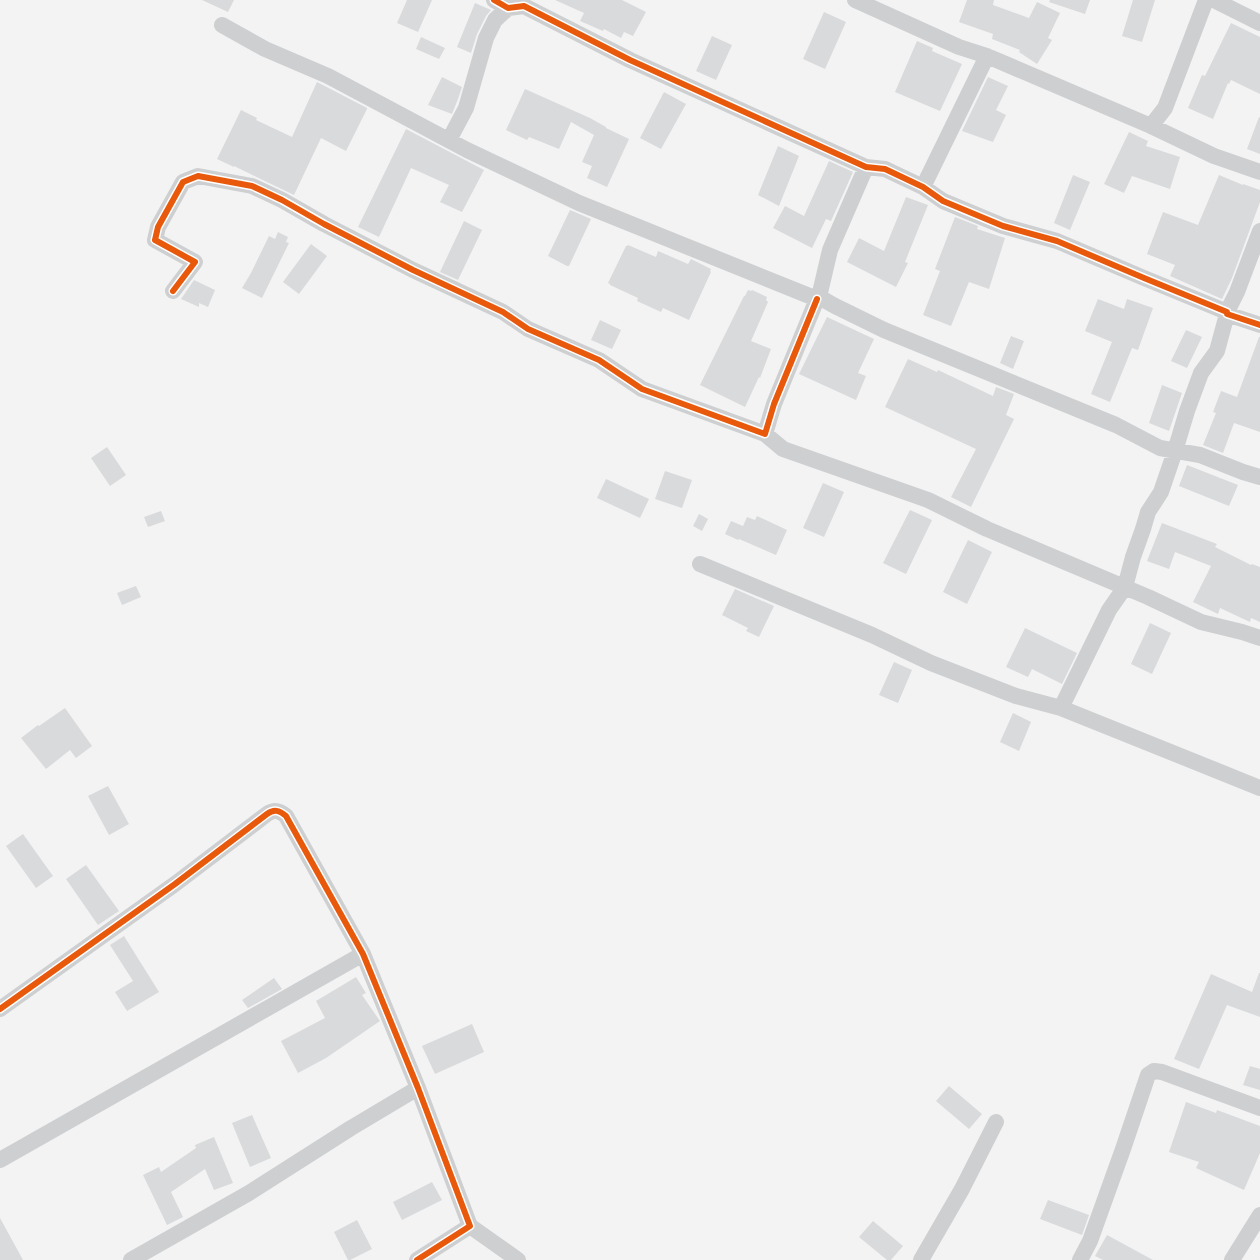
<svg xmlns="http://www.w3.org/2000/svg" width="1260" height="1260" font-family="Montserrat,sans-serif">
	<rect width="100%" height="100%" fill="#f3f3f3"/>
	<path fill="#d9dadc" d="M202,0H234L228,12Z
		M407,0H432L418,32L397,23Z
		M555,0H622L646,12L633,36L624,32L621,38L604,29L603,31L580,21L584,13Z
		M967,0H994L993,5L1029,18L1037,2L1060,13L1048,38L1052,40L1037,64L1019,52L1020,50L992,39L993,34L959,22Z
		M1050,0H1090L1085,14L1049,2Z
		M1133,0H1155L1142,42L1122,36Z
		M475,3L491,10L486,16L477,34L471,53L457,47Z
		M824,12L846,22L825,69L803,59Z
		M1231,23L1260,37V94L1231,80L1229,84L1228,83L1213,119L1188,108L1202,75L1205,76Z
		M712,36L732,45L716,80L696,71Z
		M421,37L445,48L439,59L416,49Z
		M917,41L933,48L932,51L962,64L940,111L895,92Z
		M442,77L462,87L458,99L452,114L428,105Z
		M988,77L1008,86L996,110L1006,115L993,142L962,131Z
		M317,82L367,108V109L346,151L321,138L294,195L234,166V167L217,159L241,110L257,118L256,120L292,137Z
		M525,89L590,118L606,127V128L629,139L607,187L587,178L592,166L582,162L594,135L571,122L559,149L529,137L527,140L506,130Z
		M664,92L686,104L661,149L640,138Z
		M1259,117L1260,118V154L1247,149Z
		M406,129L484,170L462,212L440,202L449,185L411,168L379,237L358,227Z
		M1129,132L1148,141L1146,146L1180,157L1170,189L1132,176L1124,193L1104,184Z
		M778,146L799,156L779,206L758,195Z
		M829,161L853,172L831,221L826,219L812,248L773,228L785,206L804,216Z
		M1073,175L1090,182L1070,230L1054,223Z
		M1219,175L1243,185V184L1260,190V202L1232,278L1222,299L1170,276L1175,265L1147,254L1163,212L1198,225Z
		M906,197L928,205L905,262L908,263L896,287L847,262L859,238L884,251Z
		M570,210L591,219L569,266H567L548,256Z
		M955,217L978,226L977,229L1005,238L989,289L969,282L951,326L923,315L940,271L935,269Z
		M464,221L482,230L458,280L440,272Z
		M278,232L288,237L286,242L289,243L262,298L242,288L251,273L269,236L275,239Z
		M311,244L327,256L299,294L283,282Z
		M628,245L656,257L658,251L688,264L691,259L711,269L710,271L711,272L689,320L663,308L661,312L637,301L638,298L610,285V284L608,283L626,246H627Z
		M194,280L215,290L208,307L199,303V307L181,299Z
		M748,290L751,291L752,290L767,297L766,300L768,302L751,341L771,349L760,378L759,377L745,407L700,385L744,296H745Z
		M1098,299L1124,309L1127,299L1153,308L1138,350L1132,348L1110,402L1091,394L1112,342L1085,331Z
		M827,317L874,339L858,373L866,376L856,400L799,374Z
		M600,320L621,330L612,349L591,340Z
		M1186,330L1202,337L1187,368L1171,361Z
		M1011,336L1024,341L1013,369L1000,363Z
		M1259,337H1260V432L1234,423L1223,453L1203,445L1216,413L1213,412L1221,391L1237,397Z
		M908,359L937,372L938,370L993,396L996,387L1014,394L1006,415L1014,419L971,507L951,497L976,449L885,407Z
		M1162,385L1182,393L1169,431L1149,423Z
		M107,447L126,475L110,486L91,458Z
		M1187,465L1238,485L1229,506L1179,486Z
		M665,471L692,480L682,508L655,499Z
		M606,479L649,499L640,518L597,498Z
		M823,483L844,492L824,537L803,528Z
		M910,510L932,520L906,574L883,563Z
		M161,511L165,521L148,527L144,517Z
		M699,514L708,519L702,531L693,526Z
		M757,516L787,530L776,555L739,539L738,540L725,534L731,521L743,526L747,517L755,520Z
		M1162,523L1217,544L1215,547L1251,565L1252,564L1260,567V622L1251,618L1250,622L1220,608L1218,614L1193,602L1211,566L1175,552L1169,569L1147,561Z
		M968,540L992,552L967,604L943,592Z
		M136,586L141,597L122,605L117,593Z
		M735,589L774,606L759,637L746,631L748,628L722,615Z
		M1150,623L1171,633L1152,674L1131,664Z
		M1025,628L1077,653L1062,684L1032,669L1028,677L1006,667Z
		M894,662L912,670L898,703L879,695Z
		M65,708L92,746L76,758L70,750L46,769L21,738L38,725L39,726Z
		M1013,713L1031,722L1019,751L1000,742Z
		M108,786L129,824L109,835L88,796Z
		M23,834L53,876L36,888L6,846Z
		M86,865L119,911L98,925L66,879Z
		M124,936L159,992L127,1011L115,992L133,981L110,945Z
		M1259,973H1260V1017L1227,1005L1199,1069L1174,1059L1211,974L1252,992Z
		M356,977L366,993L362,995L380,1021L326,1058L298,1073L281,1041L325,1018L316,1001Z
		M274,978L282,989L248,1008L242,1000Z
		M472,1024L484,1052L435,1074L422,1046Z
		M1250,1066L1260,1069V1090L1243,1085Z
		M949,1086L982,1114L969,1129L936,1101Z
		M1186,1102L1216,1113L1217,1110L1260,1126V1153L1244,1190L1196,1168L1199,1162L1169,1152Z
		M252,1115L271,1158L250,1167L232,1123Z
		M214,1137L233,1183L214,1190L205,1169L171,1192L183,1217L167,1225L143,1175L159,1167L161,1172L196,1148L195,1145Z
		M432,1182L442,1200L402,1220L393,1202Z
		M1048,1200L1089,1215L1082,1235L1040,1219Z
		M0,1218L23,1260H0Z
		M357,1220L372,1249L350,1260H348L334,1232Z
		M873,1221L903,1246L891,1260H887L859,1237Z
		M1107,1235L1153,1260H1103L1095,1256Z"/>
	<g fill="none" stroke-linecap="round" stroke-linejoin="round">
		<path stroke="#cdcfd1" stroke-width="16" d="M494,0L508,8L524,6L630,60L866,167L885,169L923,187L943,201L1003,226L1057,241L1144,278L1227,312V314L1260,325
			M855,0L959,47L987,56L1151,126L1214,156L1260,172
			M1214,0L1260,23
			M222,25L265,49L328,76L467,150L579,203L817,299L819,297L830,250L866,167
			M1151,126L1165,108L1206,0
			M449,140L466,108L486,38L495,20L508,8
			M923,187L987,56
			M173,291L195,262L155,240L158,227L183,182L198,176L252,186L282,200L324,224L413,270L503,312L528,329L599,360L642,389L765,434L774,404L817,299
			M819,297L835,306L884,330L1116,425L1160,448L1200,455L1243,472L1260,477
			M1227,312L1237,292L1260,231
			M765,434L783,449L928,500L987,529L1148,597L1201,622L1242,632L1260,638
			M700,564L872,635L931,663L1016,696L1061,708L1260,788
			M1061,708L1109,610L1125,587L1133,557L1143,529L1148,512L1161,492L1175,451L1187,411L1201,373L1217,351L1227,314
			M0,1009L175,884L267,814C274,809 279,810 286,816L363,954L418,1088L470,1226L417,1260
			M0,1160L363,954
			M470,1226L518,1260
			M131,1260L249,1193L351,1128L418,1088
			M921,1260L962,1189L996,1122
			M1080,1260L1090,1241L1123,1149L1148,1075L1154,1071L1162,1072L1260,1108
			M1232,1260L1260,1215"/>
		<g stroke="#fff" stroke-width="9">
			<path id="cycleway" d="M494,0L508,8L524,6L630,60L866,167L885,169L923,187L943,201L1003,226L1057,241L1144,278L1227,312V314L1260,325
				M173,291L195,262L155,240L158,227L183,182L198,176L252,186L282,200L324,224L413,270L503,312L528,329L599,360L642,389L765,434L774,404L817,299
				M0,1009L175,884L267,814C274,809 279,810 286,816L363,954L418,1088L470,1226L417,1260"/>
		</g>
		<use href="#cycleway" stroke="#e8590c" stroke-width="6"/>
	</g>
</svg>
